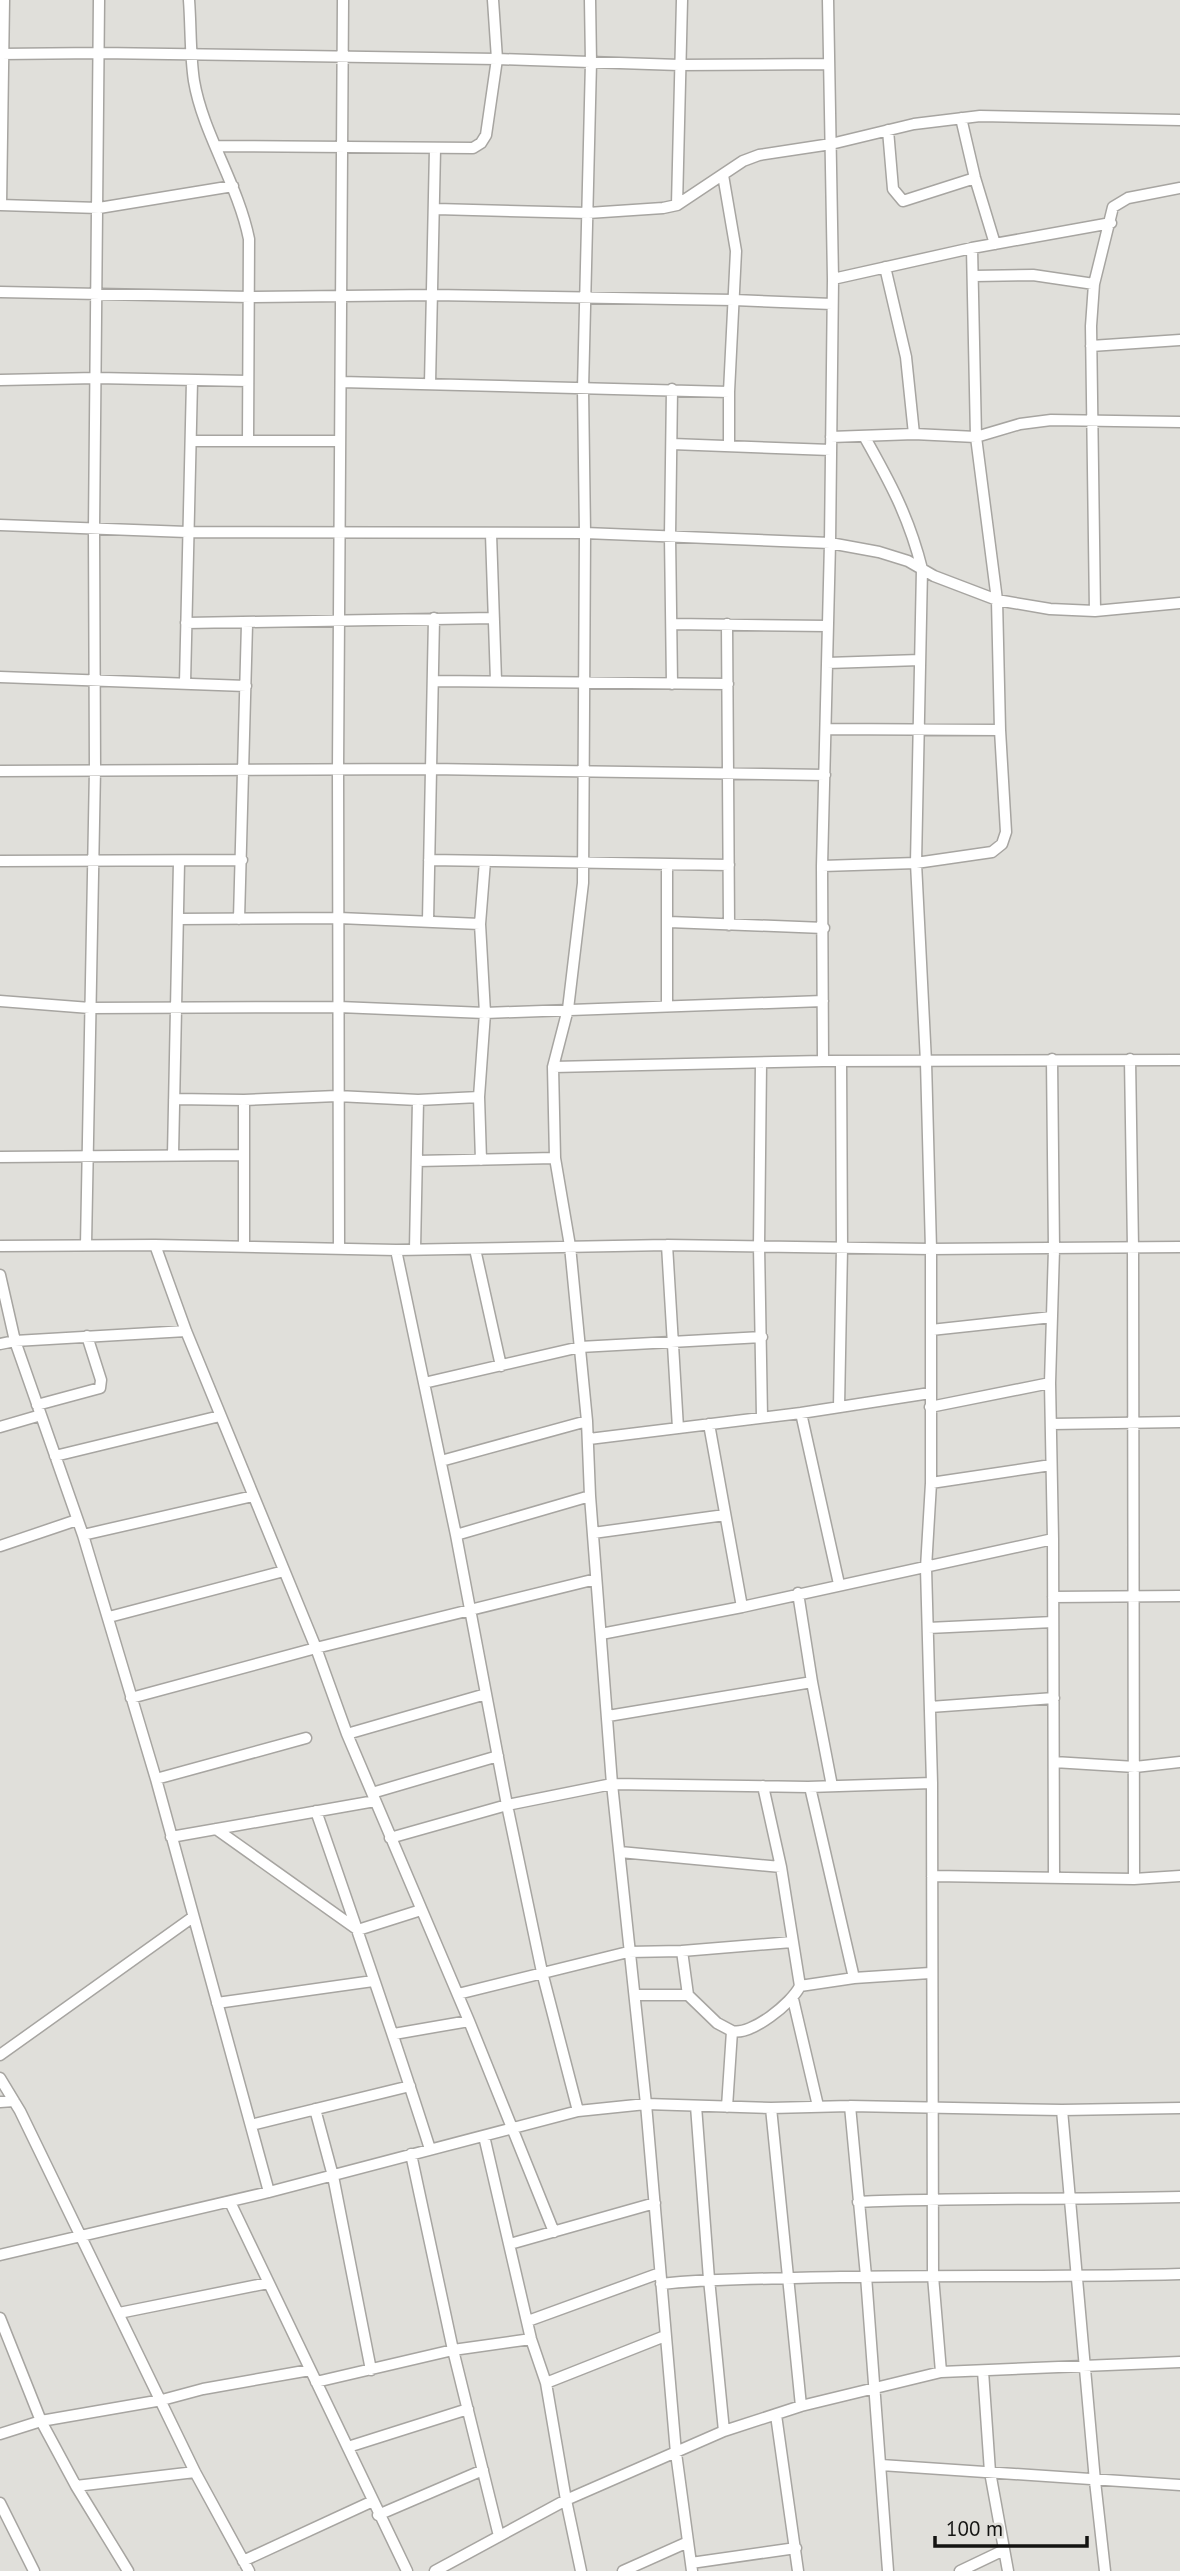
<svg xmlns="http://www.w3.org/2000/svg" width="1180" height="2571" font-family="'PT Sans',sans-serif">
	<rect width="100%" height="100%" fill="#e0dfda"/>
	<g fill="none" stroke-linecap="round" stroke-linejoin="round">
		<g stroke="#a7a5a1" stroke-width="13">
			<path id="street" d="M189,0C191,26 190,55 194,81C203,134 238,184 249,239L248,441
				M590,0L591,62L583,389L585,533L583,883L568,1009L553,1067L555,1158L570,1246L587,1421L590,1496L612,1784L646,2104L676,2453L692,2571
				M0,54L100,53L497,59L679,65L828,64
				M961,118L975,178L995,244
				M888,130L893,189L903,201L975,178
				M217,146L473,148L481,143L486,135L497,59L493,0
				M723,175L736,251L729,392V445
				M0,205L99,208L233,186
				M1,205L4,0
				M677,205L682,0
				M436,209L588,213L663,208L677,205L743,161L759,155L831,144L914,124L980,116L1180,120
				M885,267L906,357L914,434
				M974,276L1033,275L1094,284
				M833,279L972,248L1111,223
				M0,292L250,297L433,295L734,300L832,304
				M1091,346L1180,340
				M0,380L96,378L248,381
				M341,382L729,392
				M430,384L435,149
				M864,436C890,482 909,517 922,569L916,863L926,1062L931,1249V1483L926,1568L932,1783L933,2276L941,2372
				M831,437L914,434L976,437L1020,424L1051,420L1180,422
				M191,441H340
				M672,444L831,450
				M0,525L187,532L585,533L830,543L879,552L908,561L934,576L997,600L1050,609L1095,611L1180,603
				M491,534L496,681
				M1095,611L1091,326L1094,284L1113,207L1128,198L1180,188
				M186,623L494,618
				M672,624L827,626
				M727,624L729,925
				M827,663L920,660
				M0,677L246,686
				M434,681L728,684
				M185,683L192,381
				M672,684L670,536L672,389
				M826,729L1000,730
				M0,771L431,769L825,775
				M429,860L729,865
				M0,861L242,860
				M667,865V1006
				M822,866L916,863L992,852L1002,844L1006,832L1000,730L997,600L976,437L972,248
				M178,919L339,918L480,924
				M239,919L247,624
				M428,921L434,618
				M669,922L824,928
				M0,1001L90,1008L339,1007L485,1013L823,1001
				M1052,1059L1054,1249L1050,1383L1053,1539L1054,1877
				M1130,1059L1133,1248L1134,1879
				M823,1061L822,866L830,543L833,279L828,0
				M761,1063L759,1246L762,1417
				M553,1067L823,1061L1180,1060
				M174,1099L244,1100L337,1096L418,1100L479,1097
				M244,1100V1247
				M173,1155L179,862
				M0,1157L243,1155
				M481,1160L479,1097L485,1013L480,924L485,861
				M417,1161L555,1158
				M86,1245L95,769L94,529L99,0
				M155,1245L186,1331L316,1648L347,1734L469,2021L554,2232
				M667,1245L678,1428
				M0,1246L155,1245L396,1250L667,1245L931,1249L1180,1247
				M339,1248L338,770L343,0
				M415,1249L418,1100
				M475,1249L501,1366
				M396,1250L456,1535L507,1805L542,1972L578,2111
				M0,1275L15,1341L83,1535L156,1779L269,2192
				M931,1330L1052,1317
				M0,1344L15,1341L186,1331
				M424,1383L580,1347L762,1337
				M37,1405L100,1388L101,1380L87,1336
				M839,1407L842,1248L841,1061
				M930,1407L1050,1383
				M801,1413L839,1584
				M709,1424L742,1607
				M1051,1424L1180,1422
				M0,1427L41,1415
				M589,1439L801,1413L930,1393
				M55,1456L220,1416
				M441,1461L587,1421
				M931,1483L1051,1465
				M593,1533L725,1515
				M83,1535L253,1496
				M456,1535L590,1496
				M0,1546L77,1520
				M798,1593L812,1682L832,1786
				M1053,1597L1180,1596
				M109,1617L284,1571
				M928,1628L1053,1622
				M601,1634L742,1607L1053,1539
				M131,1698L316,1648L596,1579
				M930,1707L1054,1698
				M608,1716L812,1682
				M347,1734L486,1694
				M1054,1762L1135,1767L1180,1762
				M156,1779L306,1738
				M810,1787L854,1978
				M372,1793L498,1756
				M316,1811C355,1923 394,2036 430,2149
				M216,1829L358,1930L421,1910
				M171,1837L375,1801
				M390,1838L507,1805L612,1784L808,1787L932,1783
				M620,1852L781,1867
				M932,1876L1134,1879L1180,1876
				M682,1951L688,1995
				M800,1986L854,1978L930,1973
				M458,1994L628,1952L682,1951L792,1942
				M635,1995H688L717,2023L732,2031L727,2107
				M793,1999L818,2106
				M217,2003L373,1981
				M732,2031C751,2036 792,2003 800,1986L781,1867L763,1786
				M394,2034L469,2021
				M0,2055L193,1917
				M0,2078L20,2111L195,2472L249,2571
				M0,2102L14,2101
				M696,2106L709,2279L724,2431
				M850,2106L866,2276L888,2571
				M771,2108L801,2406
				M315,2109L333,2176L371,2370
				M1062,2110L1095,2481L1105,2571
				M251,2125L410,2086
				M484,2136L531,2339L546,2383L566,2500L581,2571
				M411,2154L453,2350L499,2536
				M230,2202L407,2571
				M858,2202C965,2197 1073,2200 1180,2197
				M510,2244L655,2203
				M0,2255L269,2192L578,2111L646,2104L771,2108L850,2106L1062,2110L1180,2108
				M661,2284C706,2279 750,2279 794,2278C923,2274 1051,2278 1180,2274
				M119,2313L268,2283
				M0,2318L41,2421L76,2486L128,2571
				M528,2321L660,2273
				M983,2371L990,2472L1008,2571
				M316,2382L453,2350L531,2339
				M546,2383L665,2336
				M776,2415L798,2571
				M0,2434L41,2421L162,2400L203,2389L310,2370
				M348,2447L468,2409
				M881,2465L1180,2485
				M76,2486L195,2472
				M0,2503L34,2571
				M378,2515L483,2470
				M243,2561L373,2501
				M691,2563L796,2548
				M435,2571L566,2500L724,2431L801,2406L941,2372L1180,2362
				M623,2571L688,2542
				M960,2571L1004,2550"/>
		</g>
		<use href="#street" stroke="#fff" stroke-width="10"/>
	</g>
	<path d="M935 2536v10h152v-10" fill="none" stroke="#131311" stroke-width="3.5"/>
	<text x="946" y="2536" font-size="21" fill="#131311" stroke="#e0dfda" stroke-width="5" paint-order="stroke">100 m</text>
</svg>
